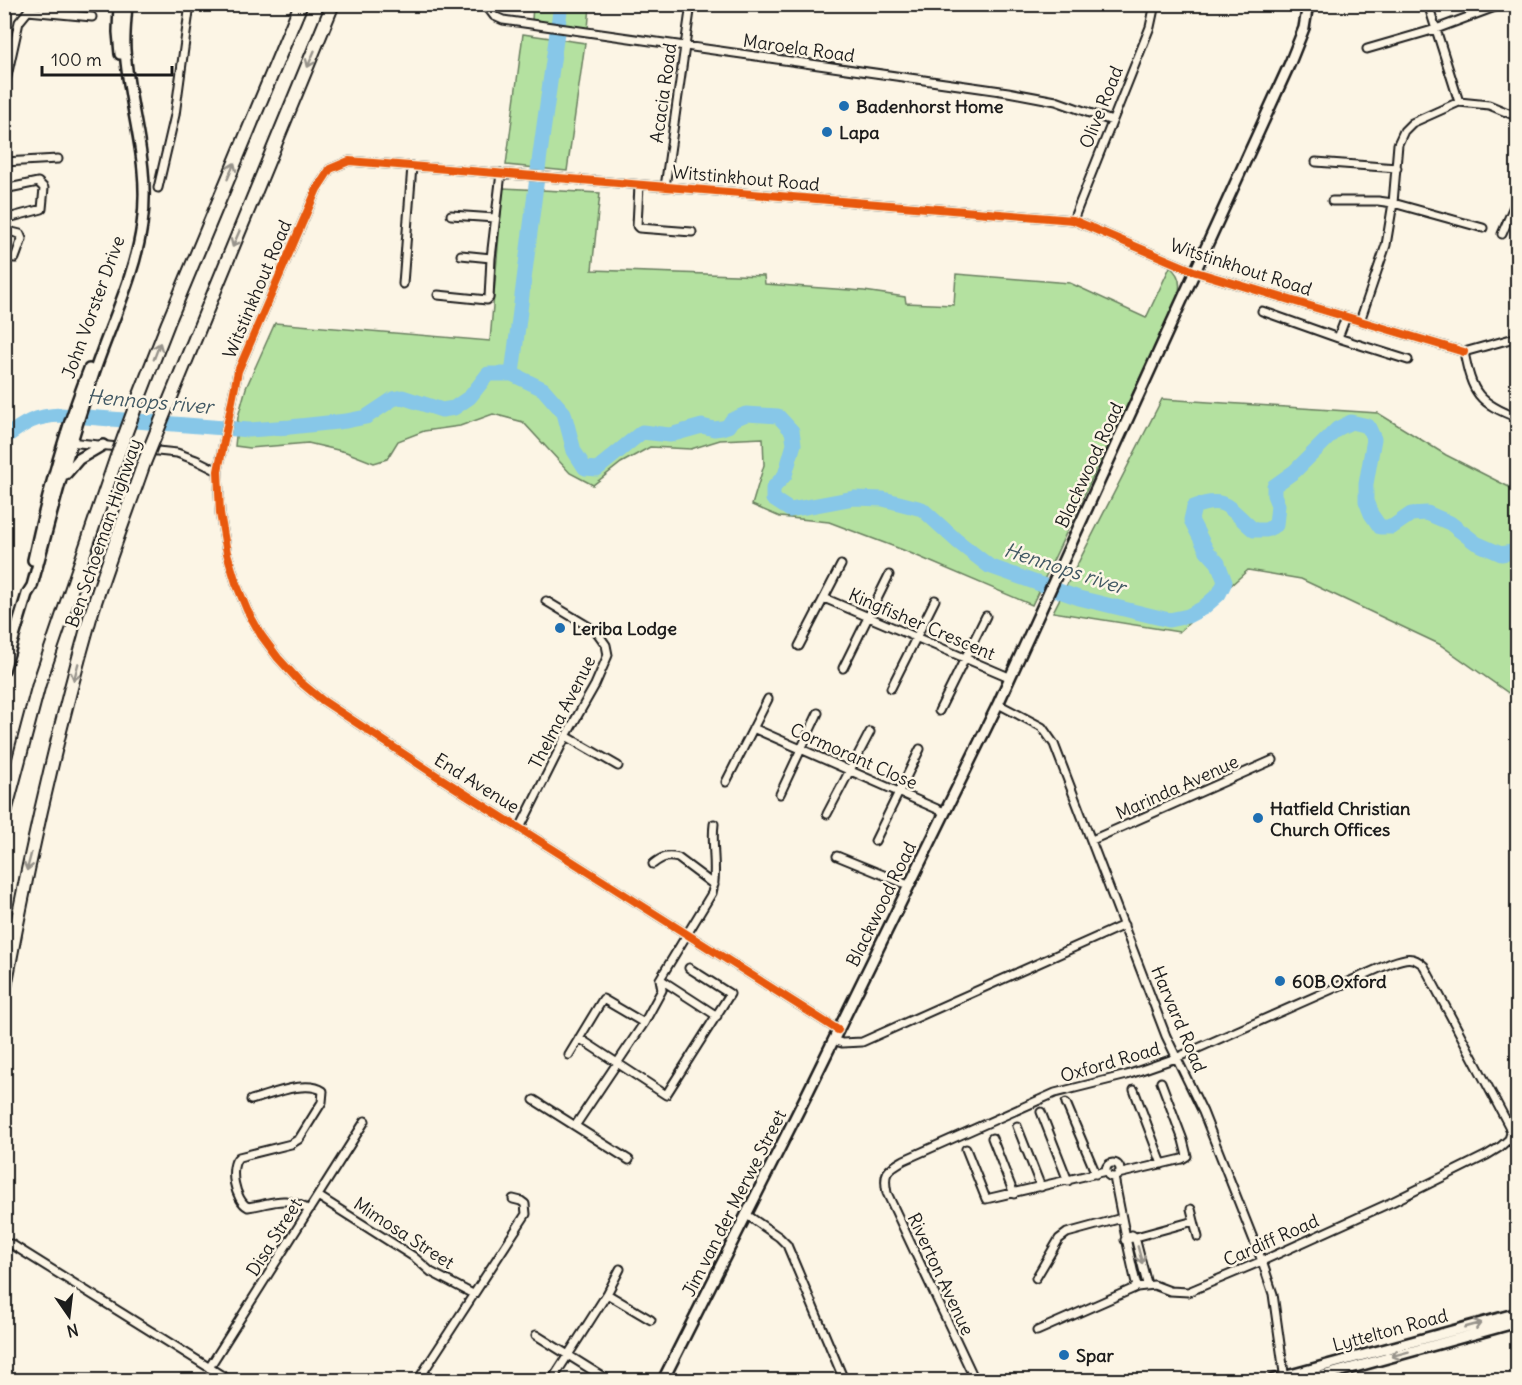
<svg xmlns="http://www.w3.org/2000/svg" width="1522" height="1385" font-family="Delius,sans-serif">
	<rect width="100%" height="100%" fill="#fcf5e5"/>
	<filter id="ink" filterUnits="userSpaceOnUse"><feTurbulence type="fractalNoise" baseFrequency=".0167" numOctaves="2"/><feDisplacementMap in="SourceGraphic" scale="12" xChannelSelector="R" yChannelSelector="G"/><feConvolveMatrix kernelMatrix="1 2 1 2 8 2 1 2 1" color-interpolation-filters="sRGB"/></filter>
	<g filter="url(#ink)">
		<path fill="#b4e1a0" stroke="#687e5e" stroke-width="1.5" d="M533,5H590L588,29L532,20Z
			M523,34L585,43L567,171L506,165Z
			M503,188L600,193L592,270L764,276L765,284L864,291L905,297L906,303L954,305L956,274L1070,283L1146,318L1170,267C1191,283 1172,307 1164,327L1032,605L903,550L829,522L780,517L752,505L764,465L763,438L720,440L691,449L650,447L621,463L593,485L570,473L523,422L493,414L460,426L424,431L398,441L387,459L374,463L346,452L308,443L250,448L235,446L238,417L246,388L275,323L490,341Z
			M1162,399L1378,413L1446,455L1517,491V699L1439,644L1301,579L1248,570L1179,632L1053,612Z"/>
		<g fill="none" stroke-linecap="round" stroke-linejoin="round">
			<path stroke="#87c7e8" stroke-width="15" d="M512,374L540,154L561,4
				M4,438C26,422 35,416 61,415L249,430L290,427L346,421L366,417L393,399L402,397L442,410L454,408L470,397L488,374H512L543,389L564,413L574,451L585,468L597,469L642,432L670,435L702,426L714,429L722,428L728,426L732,420L746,414L778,416L792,431L794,444L785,475L773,488V499L790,510L854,498L883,499L922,509L957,541L989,566L1079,598L1169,620L1188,616L1203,608L1219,594L1225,582L1218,563L1207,551L1191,520L1194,507C1228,494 1230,511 1254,530H1266L1276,525L1278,505L1274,495V486L1295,471L1337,429L1351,422L1368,426L1374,439L1366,484V501L1371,514L1380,527H1392L1411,514L1427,513L1450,523L1476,543L1501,554L1518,551"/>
			<g stroke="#1c1c1c" stroke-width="11">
				<path id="street" d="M485,4L494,16L503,20L1008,92L1056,101L1112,121
					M1428,4L1459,102
					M28,11L92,17
					M1367,49L1436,29L1503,4
					M4,90L19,22L28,11L29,4
					M4,162L58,159
					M1316,162L1397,168
					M639,185L637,226L639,228L692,232
					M665,187L691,4
					M158,188L175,115L190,4
					M4,189L38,182L44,188L42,209L12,217
					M1332,201H1378L1393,203L1483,228
					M451,215L495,218
					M1073,220L1150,27L1155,4
					M4,230L20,234L22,239L15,258L4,257
					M1502,234L1518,197
					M461,255L491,258
					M403,284L412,166
					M438,295L487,300L489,298L491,258L501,173
					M1262,311L1338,338
					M1346,317L1338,338L1408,360
					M1360,321L1386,245L1393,203L1398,144L1404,131L1412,123L1459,102L1489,105L1518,117
					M1464,352C1472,393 1478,403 1518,418
					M1464,352L1518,337
					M69,442L177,453L196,460L218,471
					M824,598L1009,677
					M799,646L841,565
					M843,668L889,575
					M891,688L935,600
					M998,704L1042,727L1054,744L1166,1036L1203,1112L1262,1261L1273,1294L1285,1380
					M939,711L986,616
					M753,728L944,812
					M566,736L618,766
					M726,782L768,699
					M780,794L818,713
					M827,814L870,732
					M520,828L566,736L595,685L608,655L606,645L596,631L546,601
					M1092,840L1273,760
					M875,841L920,749
					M837,856L908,885
					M653,864C662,857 667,855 678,858L714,885
					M660,979L717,1016
					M838,1030L437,776L322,700L299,681L278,658L261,635L247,610L236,583L227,553L220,513L218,471L238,371L317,189L330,169L349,161L1073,220L1196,272L1464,352
					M579,1038L666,1095L730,994L689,968
					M833,1040L842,1043L862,1042L1124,925
					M569,1055L603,999L644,1023
					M1134,1090L1162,1164
					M251,1100C270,1095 306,1079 323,1091L322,1102L299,1139L291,1144L239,1157C228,1166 235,1201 248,1207C276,1203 282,1194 309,1210
					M534,1100L629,1160
					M1066,1103L1096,1174
					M1041,1112L1068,1181
					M575,1126L644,1023L662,990L660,979L712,893C718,871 711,846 714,824
					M1017,1126L1041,1187
					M992,1138L1014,1194
					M1509,1139L1518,1148
					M966,1149L986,1199L1106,1171
					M1106 1170a7 7 0 1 1 14 0a7 7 0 1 1-14 0Z
					M1118,1174L1182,1159L1187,1156L1183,1140L1161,1082
					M1114,1177C1121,1214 1128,1250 1137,1287
					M318,1196L414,1257L431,1272L473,1294
					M1191,1209L1194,1221
					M747,1215L779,1237L787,1245L844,1380
					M1132,1235L1135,1237L1147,1284
					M1125,1240L1194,1221L1198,1237
					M11,1244L229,1380
					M1036,1278L1059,1239L1067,1233L1122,1218
					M607,1294L651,1320
					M1037,1331L1137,1287L1154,1285L1170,1291L1188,1292L1262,1261L1392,1202L1487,1155L1500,1147L1509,1139
					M536,1335L608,1380
					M209,1368L365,1121
					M420,1377L526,1214L525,1204L521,1201L513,1199
					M552,1380L607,1294L620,1269
					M975,1380L887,1193C883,1173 886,1170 904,1160L1055,1093L1127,1075L1176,1058L1391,963C1405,958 1413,955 1424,966L1509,1126L1511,1133L1509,1139"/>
			</g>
			<g stroke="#1c1c1c" stroke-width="14">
				<path id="secondary" d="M119,4L118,32L120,54
					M66,474L79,459L103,445
					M33,560C47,495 65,430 89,369
					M4,670L27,594L32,586C51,516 69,445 93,376C109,327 135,277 142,225C151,162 129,111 125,50C124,35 126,20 127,4
					M663,1380L808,1092L998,704L1290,63L1304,28L1308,4
					M1272,1380L1518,1313
					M1308,1380L1518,1322"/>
			</g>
			<g stroke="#1c1c1c" stroke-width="16">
				<path id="highway" d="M136,405L168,323L301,4
					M166,409L333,4
					M4,816L39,684L116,459
					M4,992C27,866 55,741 90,618C106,566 126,515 144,463"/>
			</g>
			<use href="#street" stroke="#fcf5e5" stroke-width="7"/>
			<use href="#secondary" stroke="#fcf5e5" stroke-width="9"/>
			<use href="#highway" stroke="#fcf5e5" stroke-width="12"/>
			<g stroke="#1c1c1c" stroke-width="16" stroke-linecap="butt">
				<path id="highway-bridge" d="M116,459L136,405
					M144,463L166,409"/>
			</g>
			<use href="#highway-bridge" stroke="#fcf5e5" stroke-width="12"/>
			<g stroke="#fcf5e5" stroke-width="11">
				<path id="cycleway" d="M838,1030L437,776L322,700L299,681L278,658L261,635L247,610L236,583L227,553L220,513L218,471L238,371L317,189L330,169L349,161L1073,220L1196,272L1464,352"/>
			</g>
			<use href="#cycleway" stroke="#e8590c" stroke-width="8"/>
		</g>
		<defs><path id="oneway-shaft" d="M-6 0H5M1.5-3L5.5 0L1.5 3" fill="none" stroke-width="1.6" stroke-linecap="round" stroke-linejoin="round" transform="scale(1.5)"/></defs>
		<g stroke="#97938b">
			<use href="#oneway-shaft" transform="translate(311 59) rotate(113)"/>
			<use href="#oneway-shaft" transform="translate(231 171) rotate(-67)"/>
			<use href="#oneway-shaft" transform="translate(236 239) rotate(113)"/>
			<use href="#oneway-shaft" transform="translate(157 351) rotate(-69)"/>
			<use href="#oneway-shaft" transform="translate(76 672) rotate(105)"/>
			<use href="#oneway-shaft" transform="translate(29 862) rotate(104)"/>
			<use href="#oneway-shaft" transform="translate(1140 1255) rotate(75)"/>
			<use href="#oneway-shaft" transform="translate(1473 1325) rotate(-15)"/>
			<use href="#oneway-shaft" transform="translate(1400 1354) rotate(165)"/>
		</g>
	</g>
	<g fill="#1f6fb2" stroke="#fcf5e5" stroke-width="2">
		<circle cx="844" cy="106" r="6"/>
		<circle cx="827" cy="132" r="6"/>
		<circle cx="560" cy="628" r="6"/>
		<circle cx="1258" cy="818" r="6"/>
		<circle cx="1280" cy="981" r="6"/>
		<circle cx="1064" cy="1355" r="6"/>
	</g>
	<g text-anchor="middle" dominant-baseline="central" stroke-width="5" stroke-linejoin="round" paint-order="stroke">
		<g font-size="18" fill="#1c1c1c" stroke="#fcf5e5">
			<text transform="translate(799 48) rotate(8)">Maroela Road</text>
			<text transform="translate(663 93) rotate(-82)">Acacia Road</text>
			<text transform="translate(1101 107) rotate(-68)">Olive Road</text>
			<text transform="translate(746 178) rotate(5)">Witstinkhout Road</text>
			<text transform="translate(1241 267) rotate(18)">Witstinkhout Road</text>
			<text transform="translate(257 289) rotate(-67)">Witstinkhout Road</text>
			<text transform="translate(93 307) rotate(-70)">John Vorster Drive</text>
			<text transform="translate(1089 465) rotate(-65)">Blackwood Road</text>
			<text transform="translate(103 533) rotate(-71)">Ben Schoeman Highway</text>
			<text transform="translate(922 624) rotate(23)">Kingfisher Crescent</text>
			<text transform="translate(562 712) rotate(-63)">Thelma Avenue</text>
			<text transform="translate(854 756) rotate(24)">Cormorant Close</text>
			<text transform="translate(477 783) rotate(32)">End Avenue</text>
			<text transform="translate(1177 787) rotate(-24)">Marinda Avenue</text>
			<text transform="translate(881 904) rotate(-64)">Blackwood Road</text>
			<text transform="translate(1179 1019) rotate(67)">Harvard Road</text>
			<text transform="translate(1110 1062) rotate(-16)">Oxford Road</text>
			<text transform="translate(734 1203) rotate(-63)">Jim van der Merwe Street</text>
			<text transform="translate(404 1233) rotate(33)">Mimosa Street</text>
			<text transform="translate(274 1237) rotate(-58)">Disa Street</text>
			<text transform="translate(1271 1240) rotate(-24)">Cardiff Road</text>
			<text transform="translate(941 1274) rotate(65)">Riverton Avenue</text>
			<text transform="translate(1390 1330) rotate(-15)">Lyttelton Road</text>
		</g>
		<g font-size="18" font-weight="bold" fill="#1c1c1c" stroke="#fcf5e5" text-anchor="start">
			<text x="856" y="106">Badenhorst Home</text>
			<text x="839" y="132">Lapa</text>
			<text x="572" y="628">Leriba Lodge</text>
			<text x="1270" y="808">Hatfield Christian<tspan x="1270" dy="21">Church Offices</tspan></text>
			<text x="1292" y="981">60B Oxford</text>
			<text x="1076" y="1355">Spar</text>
		</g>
		<g font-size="20" font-style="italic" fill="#415863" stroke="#fcf5e5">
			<text transform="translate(150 401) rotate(5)">Hennops river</text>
			<text transform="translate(1065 568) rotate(18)">Hennops river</text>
		</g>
	</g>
	<rect width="1522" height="1385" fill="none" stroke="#fcf5e5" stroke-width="24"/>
	<rect x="12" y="12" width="1498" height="1361" fill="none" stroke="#1c1c1c" stroke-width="2" filter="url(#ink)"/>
	<g transform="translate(69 1316) rotate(166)" stroke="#fcf5e5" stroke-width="4.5" paint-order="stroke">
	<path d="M0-4.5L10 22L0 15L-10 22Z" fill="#1c1c1c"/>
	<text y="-9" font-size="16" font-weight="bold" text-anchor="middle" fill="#1c1c1c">N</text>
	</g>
	<path d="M42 66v9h130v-9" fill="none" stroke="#1c1c1c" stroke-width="3"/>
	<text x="51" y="66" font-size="18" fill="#1c1c1c" stroke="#fcf5e5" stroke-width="4.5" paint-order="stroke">100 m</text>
</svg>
